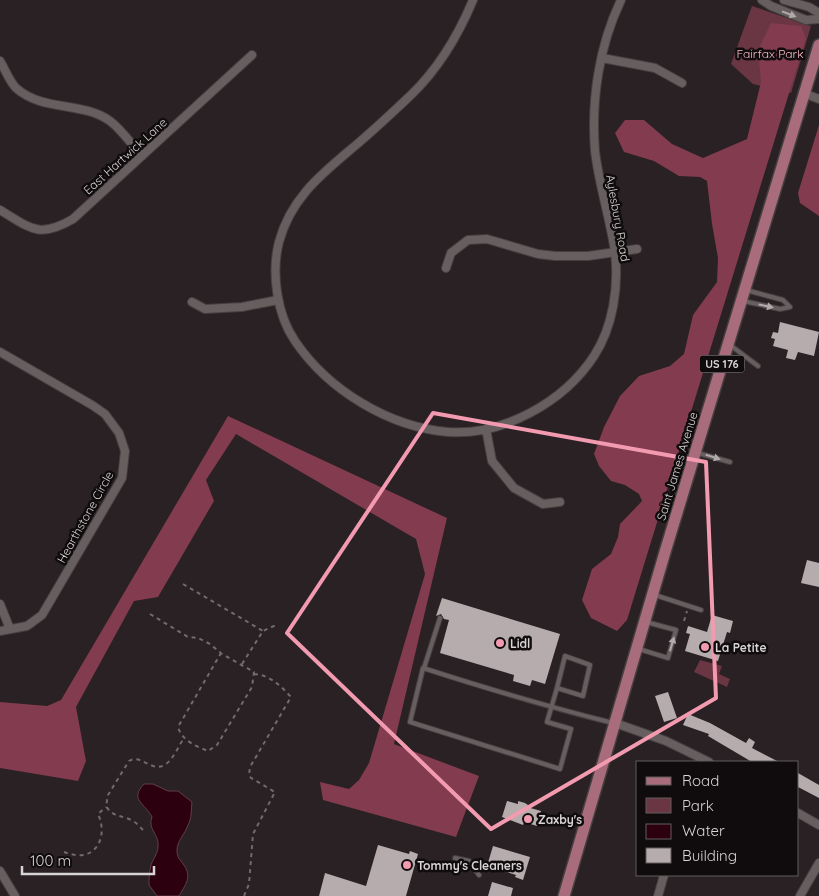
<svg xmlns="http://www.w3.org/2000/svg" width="819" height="896" font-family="Quicksand,sans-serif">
	<rect width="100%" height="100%" fill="#292123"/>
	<path fill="#6b3644" d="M752,6L811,26L791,93L753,84L731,64Z
		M700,660L722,666L719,674L730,679L727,687L694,672Z"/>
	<path fill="#823b4f" d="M771,23L801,26L806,38L627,620L617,631L591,618L582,600L592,569L611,554L618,537L620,524L642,501L639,494L625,485L611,481L599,466L594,454L604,427L620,396L639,376L670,366L684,354L693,315L717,282L718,258L712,224L707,181L700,177L679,176L654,161L624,152L615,133L625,120H644L672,144L703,158L747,139L761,82L758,50Z
		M819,125V216L800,203L798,193Z
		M228,416L447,518L394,744L479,776L456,837L323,800L320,782L349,789L359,780L369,763L425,574L416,539L236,434L206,480L214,501L158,597L134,601L76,707L86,761L78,781L0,768V702L47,706L61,700Z"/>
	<path fill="#2c000f" stroke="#603f4a" d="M144,784H153L168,791H178L192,802C191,810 192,818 188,825C185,834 177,841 177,850C177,855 178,858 181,861C193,876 187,882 179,896H157L149,885C149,879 149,872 151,865C153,859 158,853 158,847C160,835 147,829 152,817C145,803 129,800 144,784Z"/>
	<path fill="#b6acae" d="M780,322L819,332L814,356L798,352L795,360L786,358L788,350L773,346L775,339L771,338L773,332L778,333Z
		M807,560L819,563V587L801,583Z
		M442,598L560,634L545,684L532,680L530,686L513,681L514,675L440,653L449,620L444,619L441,614L436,616Z
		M712,615L733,621L730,633L727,632L718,661L685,651L690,634L686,633L688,626L707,632Z
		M668,692L677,718L664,722L655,696Z
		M688,714L710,723L746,743L749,738L755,742L752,748L779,762H752L708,736L709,734L683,725Z
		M798,773L819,785V798L798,787Z
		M507,801L518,804V801L525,803L528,805L527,807L541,811L537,826L524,822L523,825L502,817Z
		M378,845L409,854L410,851L418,854L406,896H319L325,873L366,886Z
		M493,846L530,857L523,880L515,877L516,875L487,866Z
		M492,882L513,888L511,896H488Z"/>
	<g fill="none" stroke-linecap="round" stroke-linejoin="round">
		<g stroke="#453f40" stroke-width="6">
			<path id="lane" d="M746,290L783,300L790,307
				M743,301L780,309L790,307
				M730,345L758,366
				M698,453L730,462
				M655,595L701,610
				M639,649L668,658L676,630L646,622
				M424,668L440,618
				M557,688L565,656L590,665L583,696L557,688L547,722L571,729L560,769L410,722L423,668C485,688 549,707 613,723
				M455,858L469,861L479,875"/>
		</g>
		<g stroke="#453f40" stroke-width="10">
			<path id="street" d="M473,0C458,36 439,68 411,95C393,112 375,129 356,145C323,173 291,197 279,242C271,273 277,315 295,341C328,390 389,427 448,432C503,436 564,402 594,356C613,327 619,287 615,252C610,218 599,185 595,151C591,100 599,46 621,0
				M762,0L771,6L806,20L819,19
				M784,0L809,7L819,13
				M602,58L655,68L682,83
				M0,61C5,69 9,81 16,88C43,112 82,101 110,121C122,130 132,145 142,156
				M803,93L819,99
				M0,210C30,228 39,239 73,219L252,55
				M446,268L451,253L468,240L487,239L538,254L555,256H588L637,249
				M192,302L205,309L242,307L278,300
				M0,352L92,405L105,414L119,433L125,451L122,478L42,615L27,626L0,631
				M486,429L492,461L514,488L543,504L560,502
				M0,604L10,629
				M615,723L666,741L709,762
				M798,813L819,825
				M0,871L15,896
				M658,896L664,875
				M800,896L819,863"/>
		</g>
		<g stroke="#453f40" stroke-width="14">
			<path id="primary" d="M564,896L665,552L819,45"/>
		</g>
		<path stroke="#716b6c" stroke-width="2" stroke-dasharray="4 4" stroke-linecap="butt" d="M183,584L263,631
			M150,614L188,637L198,638L210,644L222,654L254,672L252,687L217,745L208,751C196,746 182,741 178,727L221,653
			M684,621L687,611
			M242,664L263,631L278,624
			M143,830C140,827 137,823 133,821C123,815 113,818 106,806L108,795L129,761C141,753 152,774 166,764C174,758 179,745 184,738
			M64,852C70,854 77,856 84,855C103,850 105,828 98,814L106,807
			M244,896L249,884L253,834L275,792L251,778L249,775L250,767L291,697C281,686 270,675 254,674"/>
		<use href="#lane" stroke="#675e5f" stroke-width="4"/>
		<use href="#street" stroke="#675e5f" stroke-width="8"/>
		<use href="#primary" stroke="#a96c7c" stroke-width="11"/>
	</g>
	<defs><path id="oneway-solid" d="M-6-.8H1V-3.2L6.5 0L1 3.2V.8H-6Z" transform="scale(1.25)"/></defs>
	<g fill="#b0aaab">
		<use href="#oneway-solid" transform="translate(789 14) rotate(21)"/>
		<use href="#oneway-solid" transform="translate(766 306) rotate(12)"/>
		<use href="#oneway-solid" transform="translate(713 457) rotate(17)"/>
		<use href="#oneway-solid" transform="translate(672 644) rotate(-74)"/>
	</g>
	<path fill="none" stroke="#f29aaf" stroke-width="4" stroke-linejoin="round" d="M433,413L706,462L716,698L491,829L287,633Z"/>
	<g fill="#f29aaf" stroke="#100c0d" stroke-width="2">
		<circle cx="500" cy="643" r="5"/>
		<circle cx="705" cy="647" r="5"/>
		<circle cx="528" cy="819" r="5"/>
		<circle cx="407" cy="865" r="5"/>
	</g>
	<g text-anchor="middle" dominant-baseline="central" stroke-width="5" stroke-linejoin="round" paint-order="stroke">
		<rect fill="#100c0d" stroke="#9c9798" stroke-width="1" x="699.5" y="355.5" width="45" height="17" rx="4"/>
		<g font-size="11" font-weight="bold" fill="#d8d3d4">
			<text x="722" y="364">US 176</text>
		</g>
		<g font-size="12" fill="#febcca" stroke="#100c0d">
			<text x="770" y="53">Fairfax Park</text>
		</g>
		<g font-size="12" fill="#d8d3d4" stroke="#100c0d">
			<text transform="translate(125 156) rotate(-42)">East Hartwick Lane</text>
			<text transform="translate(618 218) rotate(80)">Aylesbury Road</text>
			<text transform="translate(677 466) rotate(-73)">Saint James Avenue</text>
			<text transform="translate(85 517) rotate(-61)">Hearthstone Circle</text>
		</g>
		<g font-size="12" font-weight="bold" fill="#d8d3d4" stroke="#100c0d" text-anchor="start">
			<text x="510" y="643">Lidl</text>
			<text x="715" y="647">La Petite</text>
			<text x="538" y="819">Zaxby's</text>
			<text x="417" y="865">Tommy's Cleaners</text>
		</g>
	</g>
	<rect x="636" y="761" width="162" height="115" fill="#100c0d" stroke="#605c5d"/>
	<rect x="646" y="777" width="25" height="8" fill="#a96c7c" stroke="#605c5d"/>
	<text x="682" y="786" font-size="15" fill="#d8d3d4">Road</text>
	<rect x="646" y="798" width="25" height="15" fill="#6b3644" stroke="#605c5d"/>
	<text x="682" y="811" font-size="15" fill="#d8d3d4">Park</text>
	<rect x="646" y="824" width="25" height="15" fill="#2c000f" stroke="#605c5d"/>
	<text x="682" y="836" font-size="15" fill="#d8d3d4">Water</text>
	<rect x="646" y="848" width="25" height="15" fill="#b6acae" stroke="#605c5d"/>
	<text x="682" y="861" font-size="15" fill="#d8d3d4">Building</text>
	<path d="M22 866v8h132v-8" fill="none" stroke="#d8d3d4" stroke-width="2.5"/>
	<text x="30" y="866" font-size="15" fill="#d8d3d4" stroke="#100c0d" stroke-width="4" paint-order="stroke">100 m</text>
</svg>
